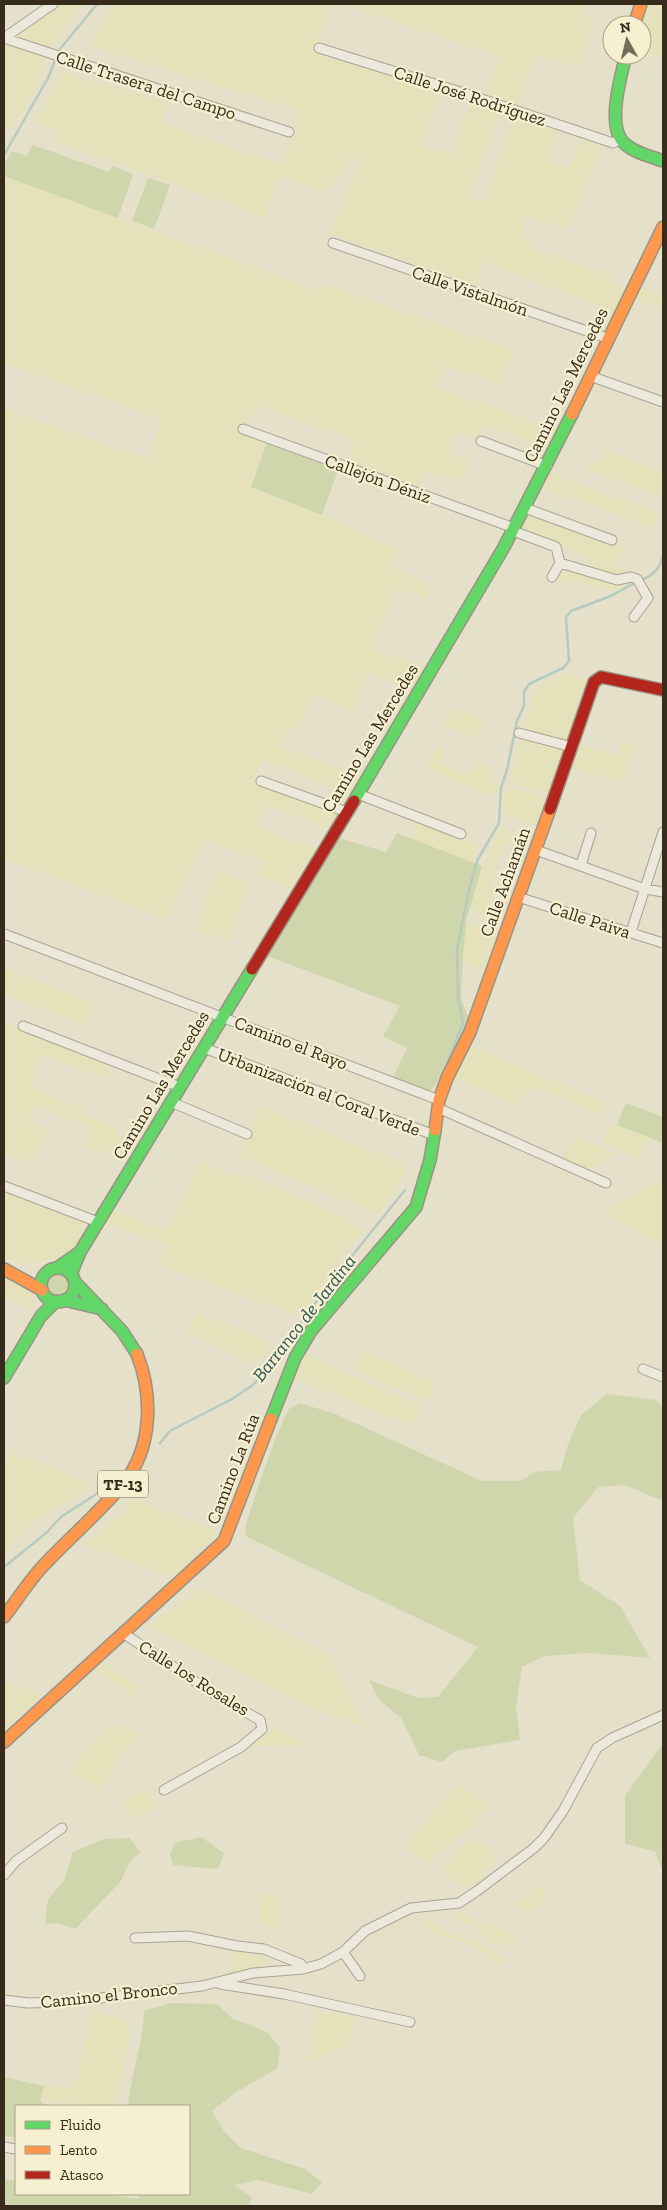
<svg xmlns="http://www.w3.org/2000/svg" width="667" height="2210" font-family="'Zilla Slab',serif">
	<rect width="100%" height="100%" fill="#e4e0ca"/>
	<path fill="#e5e1ba" d="M58,4H84L55,41L52,50L12,38L44,17Z
		M111,4H332L315,50L441,90L422,145L451,154L471,99L500,111L470,197L484,200L515,116L559,130L548,160L569,168L582,138L603,145L568,229L527,216L522,235L534,238L532,248L611,275L614,284L628,290L616,312L484,262L476,286L330,234L360,160L353,156L328,192L279,177L265,217L53,141L56,131L31,122L41,110L62,72L167,102L162,123L283,165L300,111L90,46Z
		M342,4H584L582,14L594,19L580,65H577V67L535,55L518,105L484,95L500,57Z
		M646,4H663V58L642,52V25H639Z
		M4,43L47,56L39,83L13,129L4,125Z
		M4,176L315,289L327,284L515,351L499,385L446,366L437,387L555,429L545,449L483,424L481,441L457,433L449,454L469,461L464,481L427,472L420,486L348,462L355,441L258,406L243,429L267,438L251,487L322,515L400,550L392,567L431,585L427,599L395,588L373,649L425,667L410,689L368,674L354,711L315,695L298,730L289,727L280,745L361,778L350,794L262,760L253,781L341,814L330,829L266,805L258,828L317,848L293,888L256,875L263,861L205,840L167,919L4,859V409L149,459L161,419L4,363Z
		M639,286L663,295V309L633,298Z
		M606,450L663,471V497L588,470L593,460L601,461Z
		M549,473L658,512L652,528L542,487Z
		M526,513L624,549L615,567L631,574L637,579L616,591L556,579L563,564L586,570L589,557L519,529Z
		M574,673L582,677L586,682L569,741L520,728L531,706L534,692L540,684L556,676Z
		M455,707L486,720L479,738L443,726Z
		M520,738L566,749L550,796L508,781Z
		M621,742L636,744L622,783L571,768L580,745L618,756Z
		M436,746L445,750L441,763L470,775L476,761L494,768L489,782L498,786L496,796L484,794L428,770Z
		M521,789L548,800L538,826L502,813L504,791Z
		M416,820L479,845L472,862L409,838Z
		M499,827L512,832L509,844L504,843L492,889L496,891L485,915L470,909L478,880Z
		M217,871L250,883L229,941L195,929Z
		M466,922L498,933L487,963L482,962L481,969L462,962Z
		M4,968L96,1003L86,1026L4,994Z
		M4,1023L112,1065L106,1078L41,1055L31,1087L85,1109L83,1114L117,1127L115,1134L134,1141L122,1158L86,1147L92,1128L37,1105L28,1122L50,1131L33,1164L4,1153Z
		M471,1046L606,1103L600,1114L533,1087L526,1092L516,1106L452,1077L460,1060Z
		M261,1106L406,1164L402,1180L379,1214L240,1157Z
		M611,1123L650,1138L638,1159L602,1142Z
		M577,1136L617,1153L597,1164L588,1172L560,1163Z
		M200,1160L231,1175H244L321,1205L344,1217L353,1226L364,1228L358,1238L345,1249L324,1288L301,1313H290L159,1265L167,1245L104,1223L112,1209L165,1230L175,1217Z
		M657,1180L663,1183V1246L635,1231L606,1212Z
		M4,1186L90,1219L73,1250L58,1258L21,1264L4,1258Z
		M4,1278L17,1282L32,1294L34,1310L4,1297Z
		M198,1312L270,1342V1347L262,1356L252,1364L187,1331Z
		M364,1350L434,1381L430,1399L425,1400L366,1376L353,1367Z
		M303,1353L422,1406L419,1417L413,1422L388,1418L292,1377Z
		M12,1452L91,1483L89,1488L27,1527L5,1554H4V1465Z
		M135,1498L217,1532L176,1578L83,1544L119,1515Z
		M200,1588L329,1656L364,1727L307,1705L219,1663L148,1626Z
		M99,1660L139,1686L136,1690L138,1693L134,1696L90,1668Z
		M4,1682L42,1694L4,1731Z
		M120,1724L141,1736L118,1759L108,1780L98,1789L73,1774L87,1743L92,1747L108,1726L115,1731Z
		M274,1728L306,1741L301,1747L249,1746Z
		M456,1785L471,1791L493,1806L477,1816V1822L426,1864L405,1847Z
		M148,1791L158,1808L143,1813L136,1821L123,1802L135,1793Z
		M472,1838L489,1847L496,1861L482,1872L485,1878L467,1888L442,1871L449,1861Z
		M536,1885L546,1889L544,1899L536,1909L527,1912L510,1903L533,1892Z
		M261,1893L281,1898L280,1927L260,1925Z
		M460,1913L477,1922L500,1928L519,1937L516,1941L501,1944L487,1943L481,1934V1929L453,1916Z
		M423,1922H433L447,1932L480,1944L507,1960L501,1965L489,1959L473,1945L431,1932L423,1925Z
		M234,1949H246V1955L257,1957L258,1951L266,1953L265,1967L232,1973Z
		M91,2010L132,2022L121,2085L115,2101L110,2106H103L40,2100L44,2086L70,2088L76,2081Z
		M317,2011L356,2017L349,2046L314,2061L308,2059Z"/>
	<path fill="#d0d6ac" d="M33,145L109,172L112,166L133,174L118,218L4,176V165L12,151L26,156Z
		M148,178L170,185L154,229L132,221Z
		M267,442L340,464L322,515L251,487Z
		M397,833L482,866L466,922L463,955L461,999L470,1021L467,1034L426,1099L390,1084L407,1048L383,1036L400,1006L265,955L335,837L386,852Z
		M626,1103L663,1117V1143L617,1125Z
		M48 1285a11 11 0 1 1 22 0a11 11 0 1 1-22 0Z
		M607,1394L656,1400L663,1408V1501L625,1485L598,1487L573,1518L580,1580L620,1606L650,1658L589,1653L544,1656L522,1667L516,1707L520,1740L455,1751L442,1762L419,1755L401,1718L378,1699L369,1680L418,1698L438,1697L478,1647L247,1537C246,1535 245,1532 245,1530C246,1518 282,1417 289,1409C292,1407 296,1405 299,1403L333,1413L482,1481H521L534,1472L561,1470L568,1444L581,1415Z
		M663,1743V1872L655,1851L625,1844V1796Z
		M201,1837L224,1853L218,1869L173,1865L170,1855L174,1843Z
		M129,1838L141,1852L130,1861L121,1881L75,1929L57,1923L45,1924L48,1899L64,1881L73,1852L104,1839Z
		M172,2003L217,2004L232,2018L267,2032L280,2048L278,2068L235,2093L212,2111L224,2131L241,2148L305,2169L322,2182L312,2194L258,2180L234,2185L252,2197L249,2206H4V2179L16,2181V2194H104L138,2199L139,2194H189V2106H128C131,2074 143,2043 144,2011Z
		M4,2077L44,2086L40,2100L45,2106H16V2138L4,2136Z"/>
	<g fill="none" stroke-linecap="round" stroke-linejoin="round">
		<path stroke="#b6cac0" stroke-width="2.5" d="M4,155L48,78L60,49L97,4
			M641,580C654,575 660,569 663,555
			M446,1065L463,1023L458,997L457,950L468,894L477,861L499,823L501,788L507,770L517,721L524,706V692L529,684L563,668L569,661L566,617L571,611L611,596L636,582
			M160,1443L170,1431L232,1399L253,1385L272,1363L327,1287L405,1190
			M4,1567L45,1534L61,1517L104,1489"/>
		<g stroke="#a9a494" stroke-width="11">
			<path id="street" d="M4,38L289,132
				M4,38L53,4
				M319,48L470,95L613,143L620,140
				M333,243L607,338
				M590,376L663,402
				M243,429L514,528
				M481,441L547,466
				M525,508L612,540
				M513,531L556,547L560,563L552,577
				M560,563L617,580L631,577L637,579L648,598L634,617
				M519,733L572,747
				M261,781L347,812
				M358,794L461,834
				M536,850L645,889L663,892
				M581,865L591,833
				M518,897L663,943
				M631,932L663,832
				M4,934L439,1100
				M23,1026L180,1087
				M204,1048L434,1135
				M171,1102L247,1134
				M438,1108L606,1183
				M4,1186L98,1222
				M643,1369L663,1377
				M123,1633L214,1694L260,1720L262,1729L241,1747L164,1790
				M4,1875L16,1861L62,1828
				M135,1938L188,1936L237,1946L264,1949L301,1964L303,1969
				M343,1952L360,1976
				M220,1984L284,1994L410,2022
				M4,2000L28,2003L67,2002L202,1986L253,1973L303,1969L321,1964L343,1952L365,1931L411,1908L459,1903L477,1891L534,1848L544,1838L563,1811L597,1748L612,1738L663,1715
				M4,2147L16,2149"/>
		</g>
		<g stroke="#999384" stroke-width="14">
			<path id="fast" d="M626,55C621,76 606,126 624,143C634,153 650,156 663,161
				M354,801L504,547L572,414
				M57,1268L80,1252
				M41 1285a17 17 0 1 1 34 0a17 17 0 1 1-34 0Z
				M71,1274L80,1252L252,969
				M75,1282L122,1331L137,1354
				M64,1300L102,1309
				M4,1378L41,1316L56,1301
				M271,1419L295,1358L311,1331L416,1207L430,1160L435,1130"/>
		</g>
		<g stroke="#999384" stroke-width="14">
			<path id="slow" d="M634,25L641,4
				M572,414L663,227
				M435,1130L439,1100L447,1078L470,1032L550,809
				M4,1269L42,1290
				M4,1617C17,1600 29,1581 43,1566C69,1538 99,1513 123,1484C153,1448 153,1395 137,1354
				M4,1742L224,1541L271,1419"/>
		</g>
		<g stroke="#999384" stroke-width="14">
			<path id="jam" d="M550,809L594,682L601,677L663,690
				M252,969L354,801"/>
		</g>
		<use href="#street" stroke="#ece8dc" stroke-width="9"/>
		<use href="#fast" stroke="#63d668" stroke-width="11"/>
		<use href="#slow" stroke="#ff974d" stroke-width="11"/>
		<use href="#jam" stroke="#b3261e" stroke-width="11"/>
	</g>
	<g text-anchor="middle" dominant-baseline="central" stroke-width="4.5" stroke-linejoin="round" paint-order="stroke">
		<rect fill="#f6efd0" stroke="#706652" stroke-width="1" x="98" y="1470.5" width="50" height="27" rx="4"/>
		<g font-size="16" font-weight="bold" fill="#372c1c">
			<text x="123" y="1484">TF-13</text>
		</g>
		<g font-size="18" fill="#372c1c" stroke="#f6efd0">
			<text transform="translate(146 85) rotate(18)">Calle Trasera del Campo</text>
			<text transform="translate(470 96) rotate(18)">Calle José Rodríguez</text>
			<text transform="translate(470 291) rotate(19)">Calle Vistalmón</text>
			<text transform="translate(566 385) rotate(-64)">Camino Las Mercedes</text>
			<text transform="translate(378 479) rotate(20)">Callejón Déniz</text>
			<text transform="translate(370 738) rotate(-59)">Camino Las Mercedes</text>
			<text transform="translate(505 882) rotate(-70)">Calle Achamán</text>
			<text transform="translate(590 920) rotate(18)">Calle Paiva</text>
			<text transform="translate(291 1043) rotate(21)">Camino el Rayo</text>
			<text transform="translate(161 1085) rotate(-59)">Camino Las Mercedes</text>
			<text transform="translate(319 1092) rotate(21)">Urbanización el Coral Verde</text>
			<text transform="translate(233 1469) rotate(-69)">Camino La Rúa</text>
			<text transform="translate(194 1678) rotate(32)">Calle los Rosales</text>
			<text transform="translate(109 1995) rotate(-6)">Camino el Bronco</text>
		</g>
		<g font-size="19" font-style="italic" fill="#2b5657" stroke="#f6efd0">
			<text transform="translate(304 1318) rotate(-52)">Barranco de Jardina</text>
		</g>
	</g>
	<rect width="667" height="2210" fill="none" stroke="#372c1c" stroke-width="10"/>
	<rect x="15" y="2105" width="175" height="90" fill="#f6efd0" stroke="#aaa188"/>
	<rect x="25" y="2121" width="25" height="8" fill="#63d668" stroke="#aaa188"/>
	<text x="60" y="2130" font-size="15" fill="#372c1c">Fluido</text>
	<rect x="25" y="2146" width="25" height="8" fill="#ff974d" stroke="#aaa188"/>
	<text x="60" y="2155" font-size="15" fill="#372c1c">Lento</text>
	<rect x="25" y="2171" width="25" height="8" fill="#b3261e" stroke="#aaa188"/>
	<text x="60" y="2180" font-size="15" fill="#372c1c">Atasco</text>
	<g transform="translate(627 40) rotate(352)"><circle r="24" fill="#f6efd0" stroke="#aaa188"/>
	<path d="M0-4L9 19L0 12L-9 19Z" fill="#746b59"/>
	<text y="-8" font-size="14" font-weight="bold" text-anchor="middle" fill="#372c1c">N</text>
	</g>
</svg>
